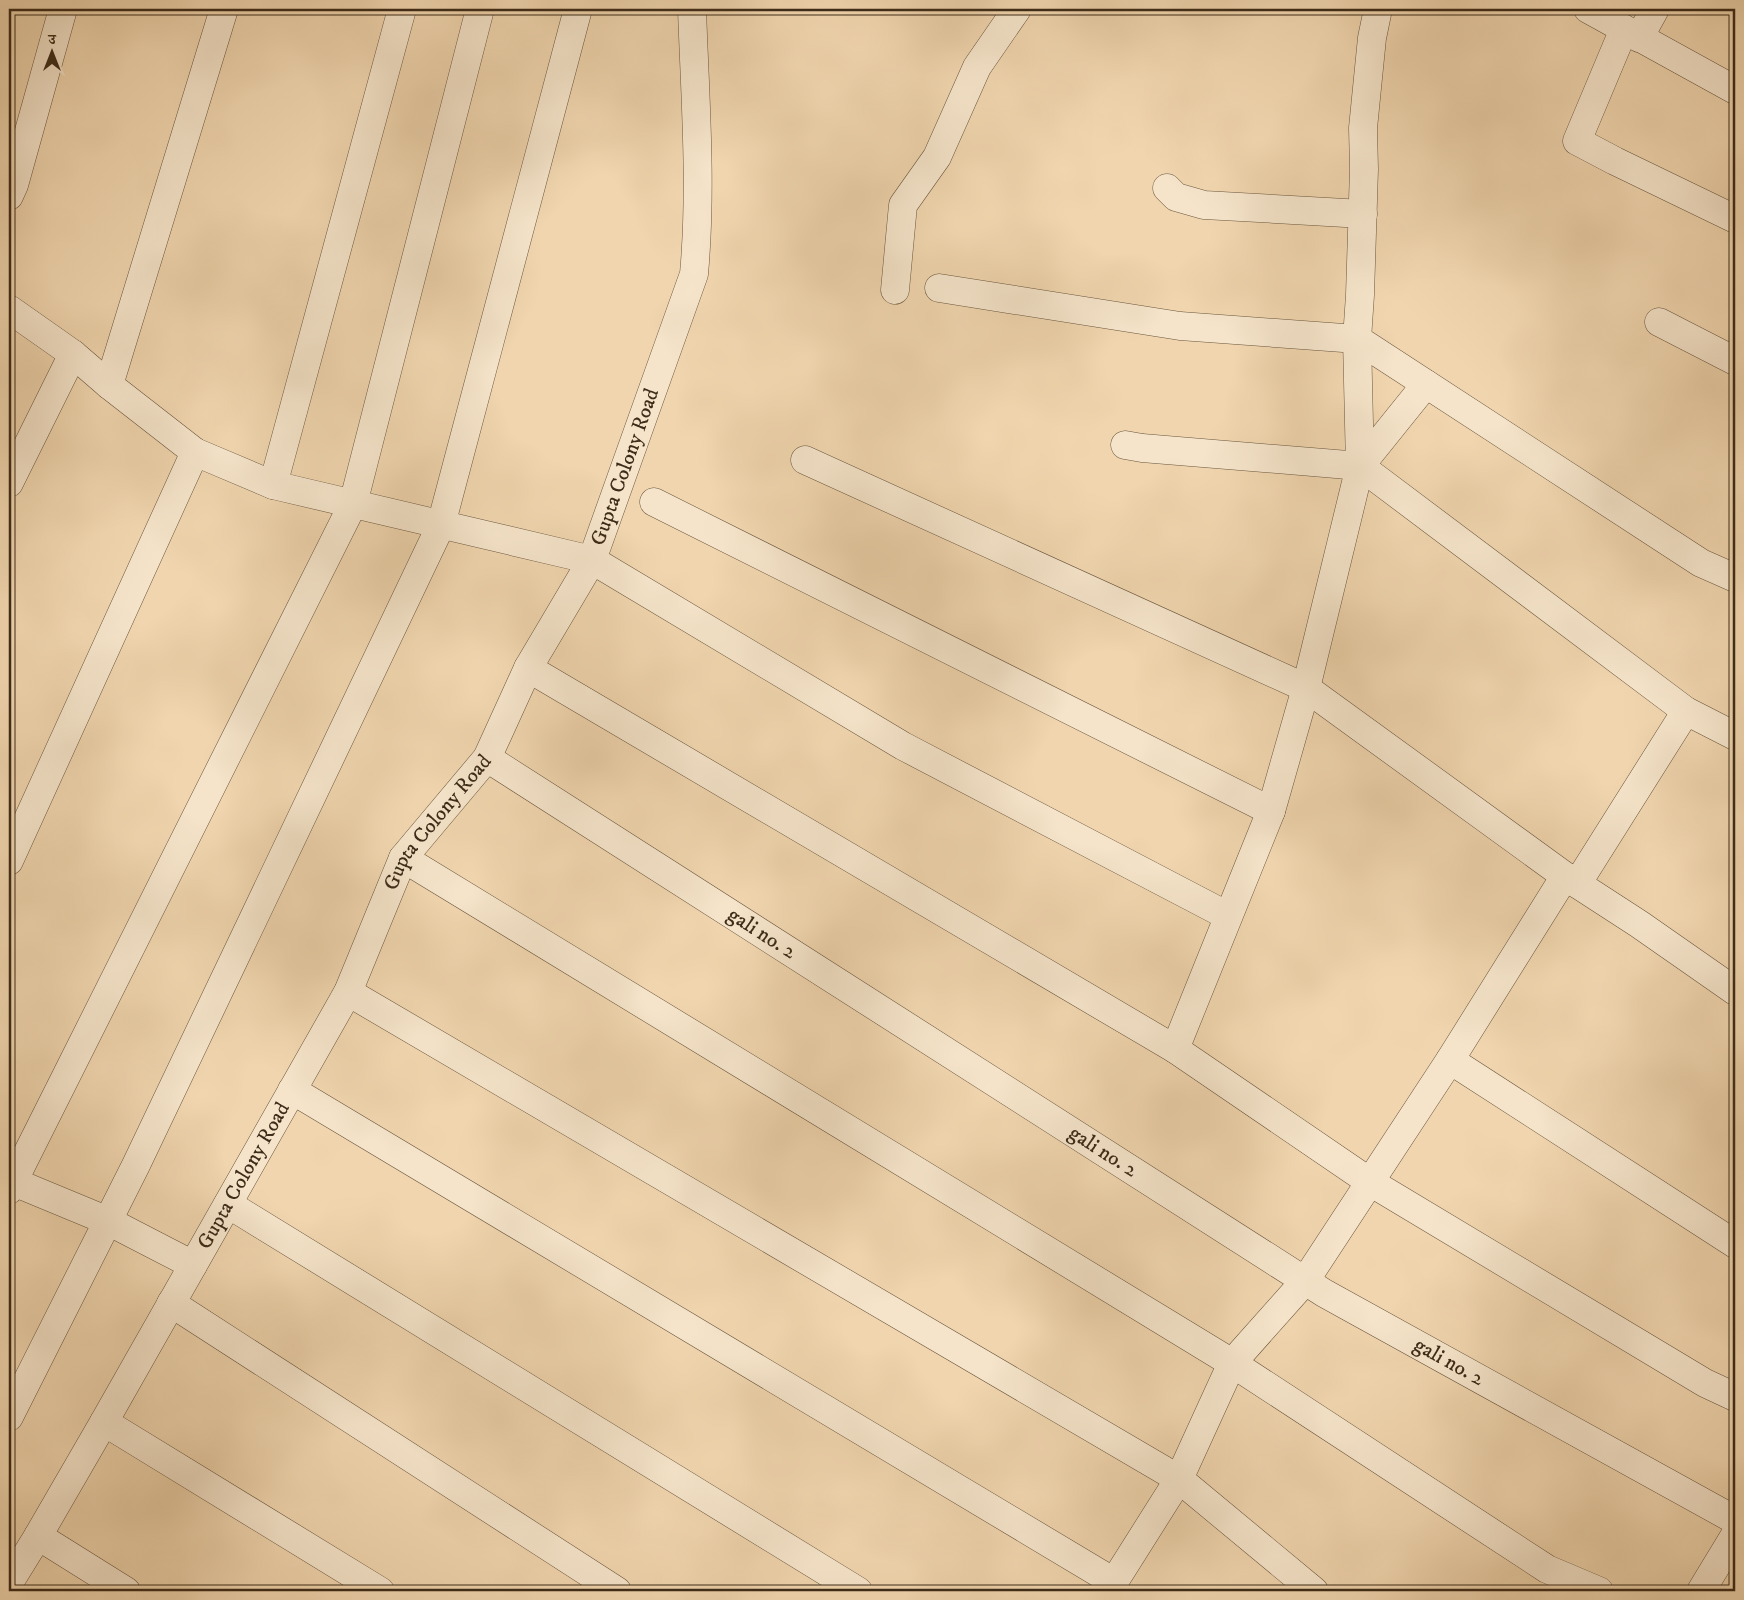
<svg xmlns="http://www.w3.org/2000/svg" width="1744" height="1600" font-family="'IM FELL DW Pica','Noto Serif Devanagari',serif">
	<rect width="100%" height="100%" fill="#f0d5ae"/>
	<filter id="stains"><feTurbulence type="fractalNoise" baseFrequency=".004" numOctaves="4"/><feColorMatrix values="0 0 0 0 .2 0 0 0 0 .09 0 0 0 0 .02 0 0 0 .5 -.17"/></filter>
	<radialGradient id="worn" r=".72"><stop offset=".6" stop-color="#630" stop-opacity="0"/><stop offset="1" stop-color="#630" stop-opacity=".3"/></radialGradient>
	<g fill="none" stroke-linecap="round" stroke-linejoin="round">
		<g stroke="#6a563e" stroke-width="29">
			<g id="minor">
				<path d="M1588,9L1735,90"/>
				<path d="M1624,29L1577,141L1615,161L1735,219"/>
				<path d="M1639,38L1655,9"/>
				<path d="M1167,188L1176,197L1204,205L1363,214"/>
				<path d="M9,196L14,185L63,9"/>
				<path d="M939,288L1180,326L1357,339L1701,563L1735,578"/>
				<path d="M895,290L903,205L937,157L977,67L1017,9"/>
				<path d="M9,309L73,354L109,385L195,452L273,485L592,560L903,746L1228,916"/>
				<path d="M1659,322L1735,361"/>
				<path d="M109,385L224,9"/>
				<path d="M1125,445L1142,448L1360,466L1426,384"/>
				<path d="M805,460L1306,688L1565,876L1639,924L1735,991"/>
				<path d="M1360,466L1686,711L1735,736"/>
				<path d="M9,483L73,354"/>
				<path d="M273,485L402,9"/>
				<path d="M654,502L1271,811"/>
				<path d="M528,668L1175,1049L1271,811L1306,688L1360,466L1357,339L1360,295L1364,169L1363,128L1372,38L1378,9"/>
				<path id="s1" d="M487,758L1324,1293L1735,1520"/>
				<path d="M403,858L1232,1363L1547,1569L1599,1591"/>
				<path d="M9,861L195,452"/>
				<path d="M1577,884L1686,711"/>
				<path d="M348,992L1179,1479L1314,1591"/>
				<path d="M1175,1049L1370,1182L1705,1383L1735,1397"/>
				<path d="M1450,1060L1735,1244"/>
				<path d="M292,1090L1114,1582L1179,1479L1232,1363L1305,1281L1450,1060L1565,876"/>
				<path d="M9,1180L108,1221L193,1265"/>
				<path d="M9,1190L353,504L480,9"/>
				<path d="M228,1204L858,1591"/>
				<path d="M171,1303L617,1591"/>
				<path d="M9,1417L136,1165L441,525L578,9"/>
				<path d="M104,1422L380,1591"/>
				<path d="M38,1536L126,1591"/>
				<path d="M1701,1591L1735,1535"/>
			</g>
		</g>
		<g stroke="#6a563e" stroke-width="29">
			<g id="tertiary">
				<path id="s2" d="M9,1583L38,1536L104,1422L348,992L403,858L487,758L528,668L592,560L694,274C702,186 695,97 692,9"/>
			</g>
		</g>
		<use href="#minor" stroke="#f5e4ca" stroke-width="28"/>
		<use href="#tertiary" stroke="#f5e4ca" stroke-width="28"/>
	</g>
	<g text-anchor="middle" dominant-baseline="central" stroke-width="5" stroke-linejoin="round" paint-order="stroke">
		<g font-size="21" fill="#3d2c19" stroke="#f5e4ca">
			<text stroke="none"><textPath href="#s2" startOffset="1280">Gupta Colony Road</textPath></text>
			<text stroke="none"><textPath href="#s2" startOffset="875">Gupta Colony Road</textPath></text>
			<text stroke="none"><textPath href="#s1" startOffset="326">gali no. 2</textPath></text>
			<text stroke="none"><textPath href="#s1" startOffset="731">gali no. 2</textPath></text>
			<text stroke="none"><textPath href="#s2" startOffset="470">Gupta Colony Road</textPath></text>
			<text stroke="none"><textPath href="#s1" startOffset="1136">gali no. 2</textPath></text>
		</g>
	</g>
	<rect width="1744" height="1600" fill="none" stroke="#f0d5ae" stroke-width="30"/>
	<rect x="10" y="10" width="1724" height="1580" fill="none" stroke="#3d2c19" stroke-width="2.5"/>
	<rect x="15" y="15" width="1714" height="1570" fill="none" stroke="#3d2c19"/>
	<g transform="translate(52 52)" stroke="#f5e4ca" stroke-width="4" paint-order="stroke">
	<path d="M0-4L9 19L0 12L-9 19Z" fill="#3d2c19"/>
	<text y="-8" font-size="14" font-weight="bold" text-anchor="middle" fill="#3d2c19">उ</text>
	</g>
	<rect width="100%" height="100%" filter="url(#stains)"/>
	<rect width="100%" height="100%" fill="url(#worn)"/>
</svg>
